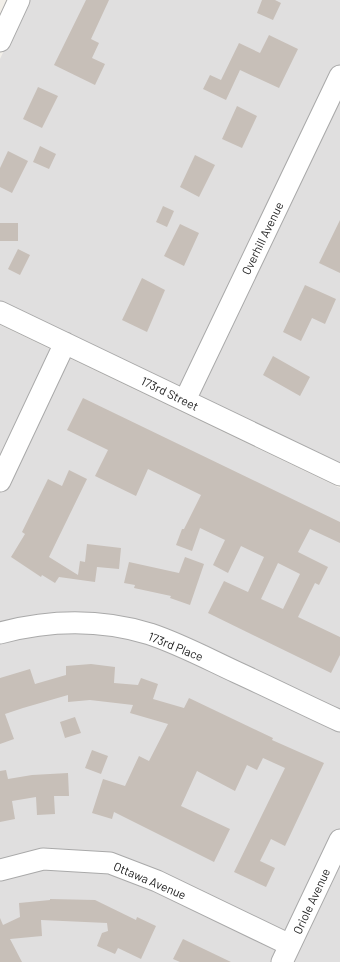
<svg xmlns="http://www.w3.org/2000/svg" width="340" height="962" font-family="Barlow,sans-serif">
	<rect width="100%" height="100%" fill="#f2efe9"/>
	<path fill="#e0dfdf" d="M28,0H340V465L0,302V59Z
		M0,325L340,488V962H0Z"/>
	<path fill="#c7bfb8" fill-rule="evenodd" d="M86,0H109L91,39L99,43L92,58L105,64L95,85L54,65Z
		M262,0H275L281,3L273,20L257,13Z
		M269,35L298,49L279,88L240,70L226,100L203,89L210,75L221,80L239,43L260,53Z
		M38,87L58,96L42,128L23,119Z
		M237,106L257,116L242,148L222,139Z
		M40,146L56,154L49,169L33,162Z
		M8,151L28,161L12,193L0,187V168Z
		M195,155L215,165L199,197L180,187Z
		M163,206L174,211L167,227L156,222Z
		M340,220V273L319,263Z
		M0,223H18V241H0Z
		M180,224L199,233L184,266L164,256Z
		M18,249L30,255L20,275L8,269Z
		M142,278L165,290L147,332L122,320Z
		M305,285L336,299L325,324L312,318L301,341L283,332Z
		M273,356L310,377L300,396L263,375Z
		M83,398L340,522V543L310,529L298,552L328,567L319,585L315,583L298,617L340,637V655L331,673L208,613L224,581L248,592L264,557L241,546L228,573L213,565L225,540L200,528L192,551L176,545L182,529H184L201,495L148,469L136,496L95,476L108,450L67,430ZM278,563L300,574L283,609L261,599Z
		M69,470L87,479L49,557L78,575L80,561L85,562L87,544L121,548L119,569L97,567L95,582L59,577L55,583L42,575L41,577L11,557L25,534L22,532L48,479L62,486Z
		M185,557L204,564L190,605L170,598L171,596L134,588L135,585L124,583L129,562L179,573Z
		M91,664L115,667L114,683L138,685L141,678L158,684L153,699L184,708L189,698L273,738L272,740L324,763L285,846L271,839L260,861L275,868L266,887L234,872L285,768L263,758L257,770L247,765L235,791L197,771L181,806L230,829L214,862L114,812L112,819L92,813L103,779L125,786L139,756L149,761L168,724L130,713L133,705L90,700L68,702V695L23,708L5,714L14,739L0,744V678L30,669L35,684L66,675V666Z
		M75,717L81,733L65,738L60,722Z
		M92,750L108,756L101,774L85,768Z
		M6,770L8,779L32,775L68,773L69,796H54L55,814L37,815L36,797L12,801L15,819L0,822V771Z
		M50,899L95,900L136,920L137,917L156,926L141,959L118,948L115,954L97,946L102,933L108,931L107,923L41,920L42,936L10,939L22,962H0V918L3,925L20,917L19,903L50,900Z
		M183,939L231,962H180L173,959Z"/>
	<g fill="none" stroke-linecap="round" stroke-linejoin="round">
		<g stroke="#a9a9a9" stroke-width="23">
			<path id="minor" d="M0,41L19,0
				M0,312L340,475
				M185,400L340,76
				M0,481L65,343
				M0,633C49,620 101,619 150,634C180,644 208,659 236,672C271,688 305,705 340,721
				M0,870L43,859L110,863L157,881L290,945
				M282,962L340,840"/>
		</g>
		<use href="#minor" stroke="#fff" stroke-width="21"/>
	</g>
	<g text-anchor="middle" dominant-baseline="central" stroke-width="4" stroke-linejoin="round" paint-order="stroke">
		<g font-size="12" fill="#222" stroke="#fff">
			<text transform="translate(262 238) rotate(-64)">Overhill Avenue</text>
			<text transform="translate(170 393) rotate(26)">173rd Street</text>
			<text transform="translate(176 646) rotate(22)">173rd Place</text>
			<text transform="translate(150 880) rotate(23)">Ottawa Avenue</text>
			<text transform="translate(311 901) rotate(-65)">Oriole Avenue</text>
		</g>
	</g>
</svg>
